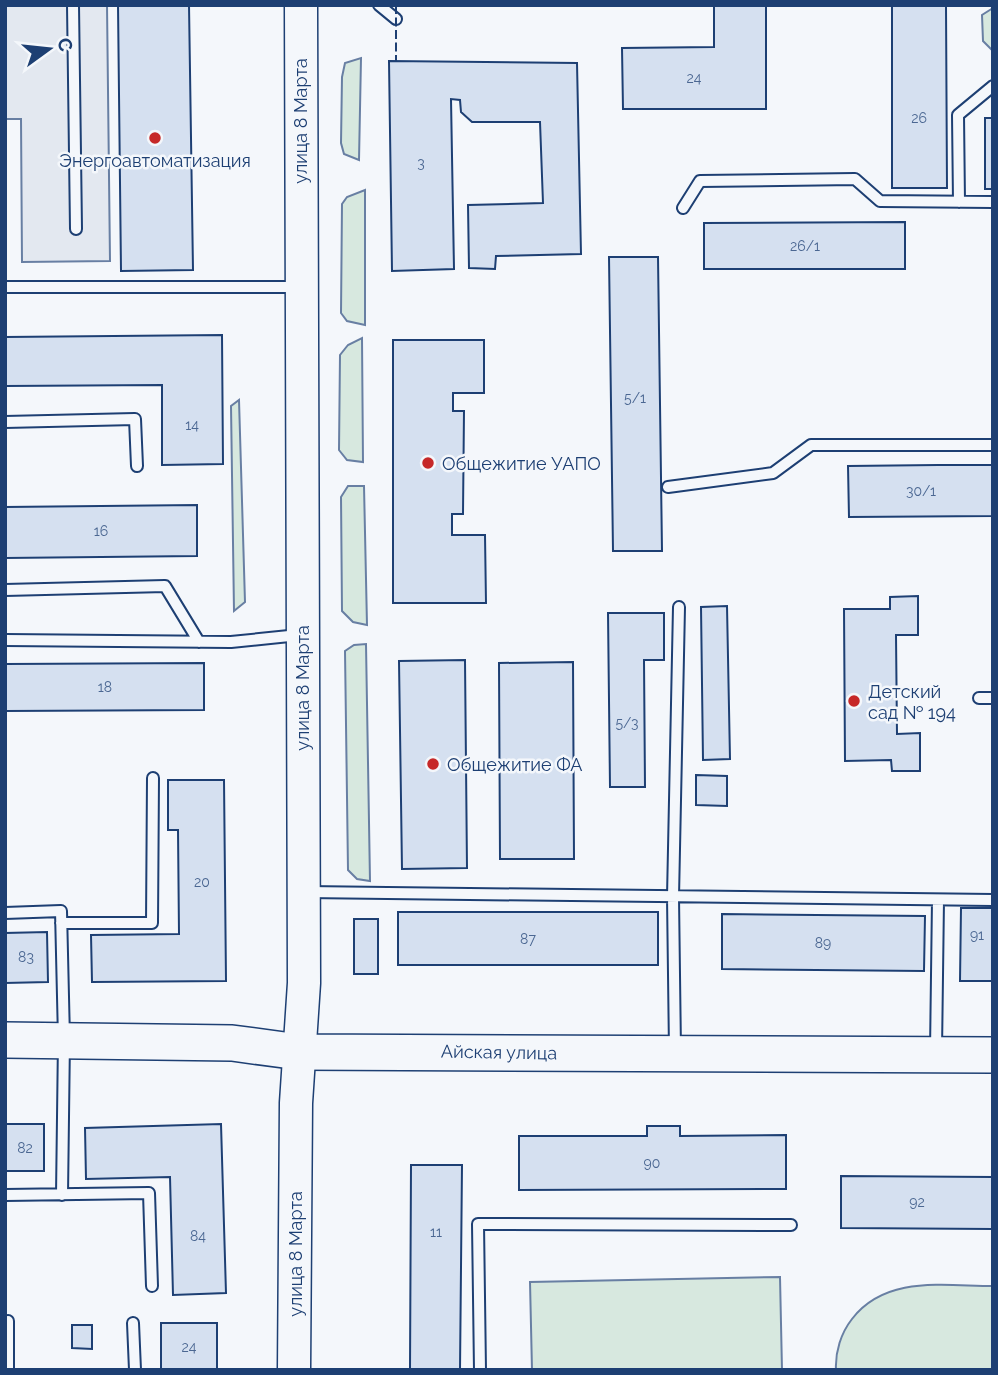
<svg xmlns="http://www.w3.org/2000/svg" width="998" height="1375" font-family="Raleway,sans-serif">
	<rect width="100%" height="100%" fill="#f4f7fb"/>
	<path fill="#d7e8df" stroke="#687fa3" stroke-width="2" d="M993,8V51L983,41L982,15Z
		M361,58L359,160L344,154L341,143L342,77L345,63Z
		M365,190V325L347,321L341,313L342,204L347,197Z
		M362,338L363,462L347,460L339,450L340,355L348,345Z
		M239,400L245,602L234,611L231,406Z
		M348,486H364L367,625L353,622L342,611L341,497Z
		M366,644L370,881L357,879L348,870L345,651L354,645Z
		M780,1277L782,1370H532L530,1282Z
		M993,1286V1370H836C835,1352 841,1333 852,1319C886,1275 944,1286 993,1286Z"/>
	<path fill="#e3e8f0" stroke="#687fa3" stroke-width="2" d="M5,5H107L110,261L22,262L21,119H5Z"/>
	<path fill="#d5e0f0" stroke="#1d3f73" stroke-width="2" d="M118,5H189L193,270L121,271Z
		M714,5H766V109H623L622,48L714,47Z
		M892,5H946L947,188H892Z
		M389,61L577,63L581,254L496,256L495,269L469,268L468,205L543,203L540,122H472L461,112L460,100L451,99L454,269L392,271Z
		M985,118H993V189H985Z
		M905,222V269H704V223Z
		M609,257H658L662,551H613Z
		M222,335L223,464L162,465V385L5,386V337Z
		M393,340H484V393H453V411H464L463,514H452V535H485L486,603H393Z
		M938,465H993V516L849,517L848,466Z
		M197,505V556L5,558V507Z
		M918,596V635H896L897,734L920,733V771H892L891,760L845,761L844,609H890V597Z
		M727,606L730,759L703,760L701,607Z
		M608,613H664V660H644L645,787H610Z
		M465,660L467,868L402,869L399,661Z
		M573,662L574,859H500L499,663Z
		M204,663V710L5,711V664Z
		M696,775L727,776V806L696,805Z
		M168,780H224L226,981L92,982L91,935L179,934L178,830H168Z
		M961,908H993V981H960Z
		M398,912H658V965H398Z
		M722,914L925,916L924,971L722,969Z
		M354,919H378V974H354Z
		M47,932L48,982L5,983V933Z
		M5,1124H44V1171H5Z
		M221,1124L226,1293L173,1295L170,1177L86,1179L85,1128Z
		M647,1126H680V1136L786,1135V1189L519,1190V1136H647Z
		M411,1165H462L460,1370H410Z
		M841,1176L993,1177V1229L841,1228Z
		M161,1323H217V1370H161Z
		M72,1325H92V1349L72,1348Z"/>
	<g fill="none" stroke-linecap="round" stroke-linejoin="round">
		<g stroke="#1d3f73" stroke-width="14">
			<path id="service" d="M73,5L76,229
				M379,5L396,19
				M959,202L958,115L993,86
				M683,208L700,181L855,179L880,201L993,202
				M5,287H300
				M5,422L135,419L137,466
				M668,487L773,473L811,445H993
				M5,590L165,586L199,642
				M5,640L231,642L299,635
				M979,698H993
				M306,892L993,900
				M5,913L61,911L64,1039L62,1195
				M61,923H152L153,778
				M675,1051L673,897L679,607
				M936,1051L938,900
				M5,1195L149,1193L152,1286
				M8,1321V1370
				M133,1323L135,1370
				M480,1370L478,1224L791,1225"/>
		</g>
		<g stroke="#1d3f73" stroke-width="35">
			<path id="secondary" d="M294,1370L296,1103L304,983L301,5"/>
		</g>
		<g stroke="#1d3f73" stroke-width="38">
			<path id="primary" d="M5,1040L232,1043L299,1052L993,1055"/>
		</g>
		<use href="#service" stroke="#f4f7fb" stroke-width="10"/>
		<use href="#secondary" stroke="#f4f7fb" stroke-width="32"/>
		<use href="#primary" stroke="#f4f7fb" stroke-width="35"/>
		<path stroke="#1d3f73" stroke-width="2" stroke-dasharray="9 3.5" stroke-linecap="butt" d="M396,5V61"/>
	</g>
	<g fill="#c62828" stroke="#f4f7fb" stroke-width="2.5">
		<circle cx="155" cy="138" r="7"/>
		<circle cx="428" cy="463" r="7"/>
		<circle cx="854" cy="701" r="7"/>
		<circle cx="433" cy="764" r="7"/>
	</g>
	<g text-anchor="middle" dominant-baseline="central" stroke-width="5" stroke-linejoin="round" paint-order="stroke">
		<g font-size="14" fill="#4b6792">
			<text x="694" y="78">24</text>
			<text x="919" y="118">26</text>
			<text x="421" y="163">3</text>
			<text x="805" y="246">26/1</text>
			<text x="635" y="398">5/1</text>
			<text x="192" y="425">14</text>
			<text x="921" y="491">30/1</text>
			<text x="101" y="531">16</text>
			<text x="105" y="687">18</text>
			<text x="627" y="723">5/3</text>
			<text x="202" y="882">20</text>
			<text x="977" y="935">91</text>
			<text x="528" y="939">87</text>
			<text x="823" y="943">89</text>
			<text x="26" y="957">83</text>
			<text x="25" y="1148">82</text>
			<text x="652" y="1163">90</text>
			<text x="917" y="1202">92</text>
			<text x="436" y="1232">11</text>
			<text x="198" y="1236">84</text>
			<text x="189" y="1347">24</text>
		</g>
		<g font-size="18" fill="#1d3f73" stroke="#f4f7fb">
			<text transform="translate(300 121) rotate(-90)">улица 8 Марта</text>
			<text transform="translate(302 688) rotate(-90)">улица 8 Марта</text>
			<text transform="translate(499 1052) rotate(1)">Айская улица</text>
			<text transform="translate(295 1254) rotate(-90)">улица 8 Марта</text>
		</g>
		<g font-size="18" fill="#1d3f73" stroke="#f4f7fb" text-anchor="start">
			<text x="155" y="160" text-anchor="middle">Энергоавтоматизация</text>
			<text x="442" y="463">Общежитие УАПО</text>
			<text x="868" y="691">Детский<tspan x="868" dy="21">сад № 194</tspan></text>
			<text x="447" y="764">Общежитие ФА</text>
		</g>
	</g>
	<rect width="998" height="1375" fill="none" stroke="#1d3f73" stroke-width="14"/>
	<g transform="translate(49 49) rotate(75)" stroke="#f4f7fb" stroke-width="5" paint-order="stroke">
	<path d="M0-5L12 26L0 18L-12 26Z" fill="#1d3f73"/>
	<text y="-10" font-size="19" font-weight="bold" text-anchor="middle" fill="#1d3f73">С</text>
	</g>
</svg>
